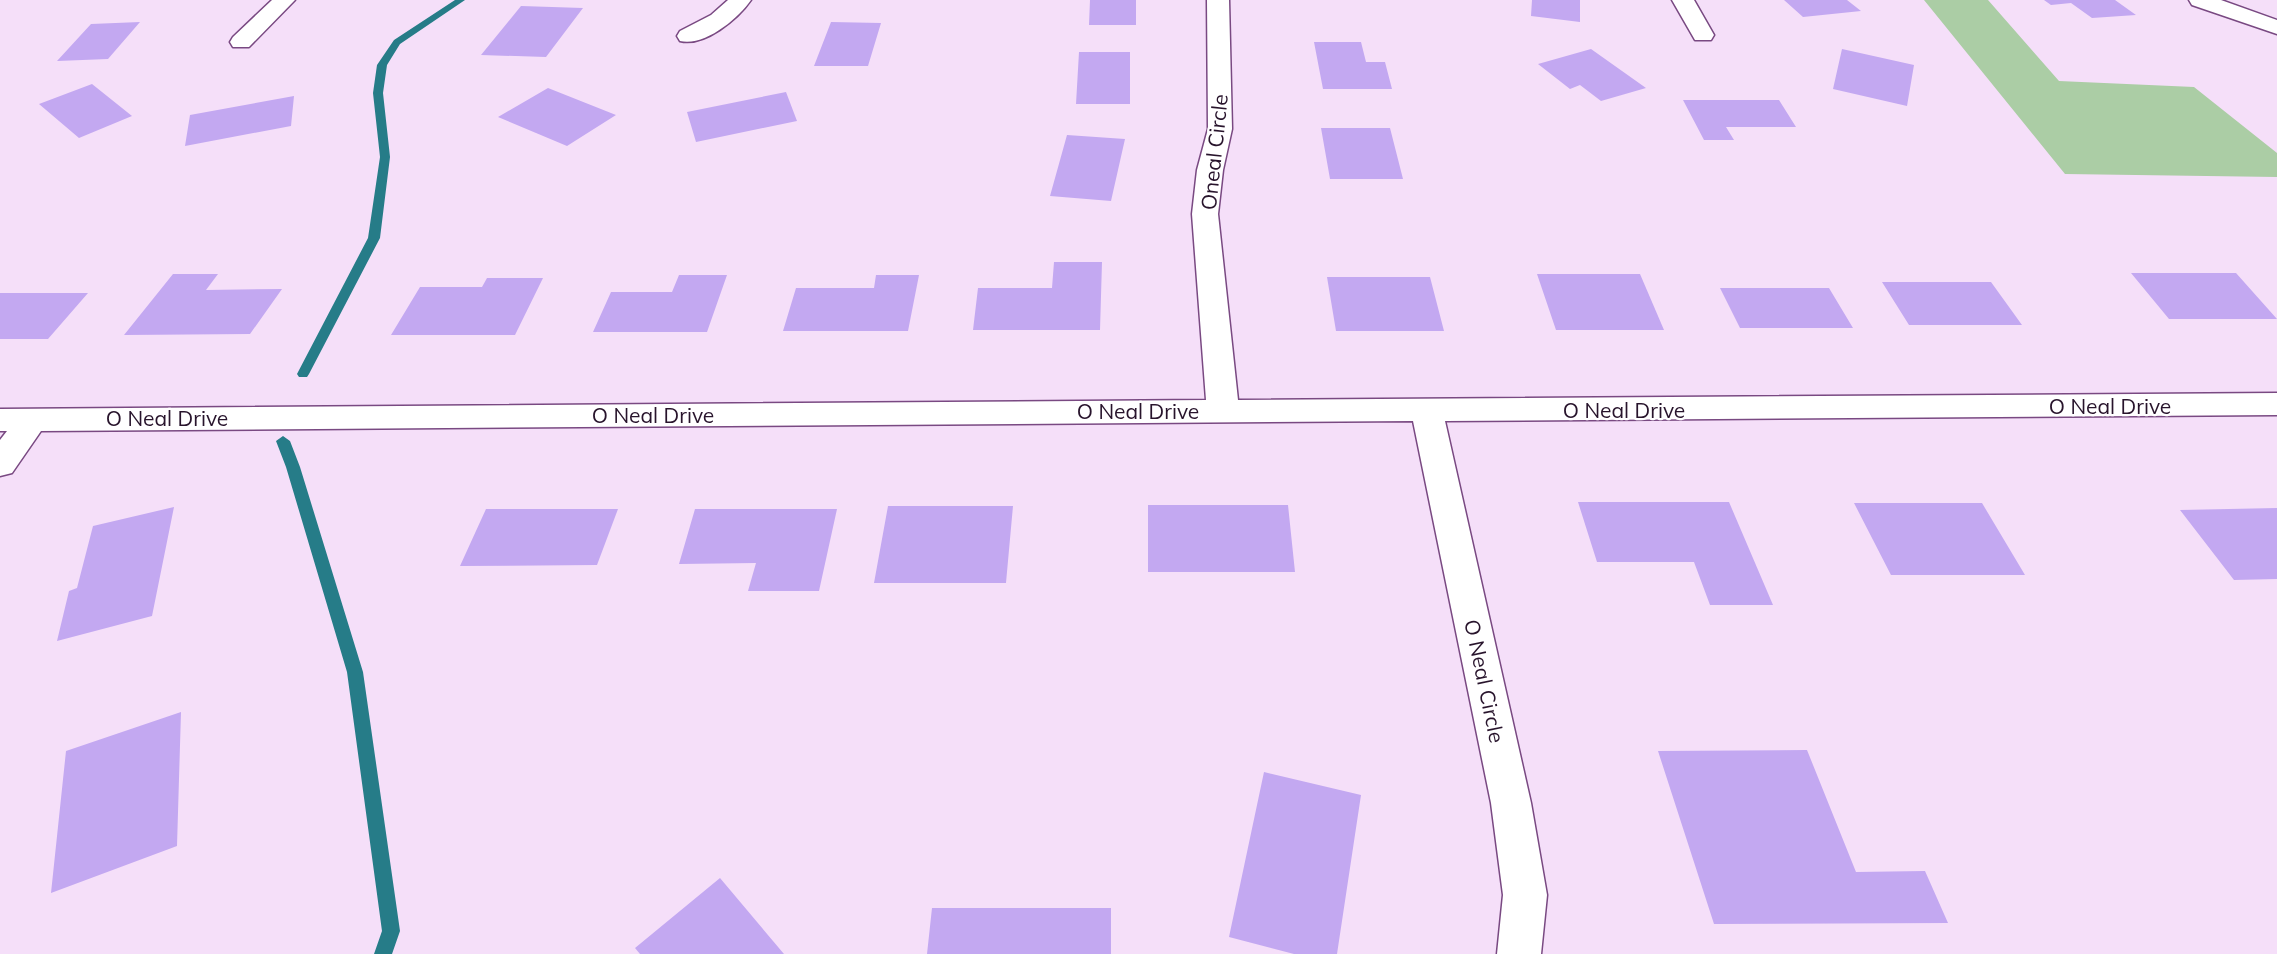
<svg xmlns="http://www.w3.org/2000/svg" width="2277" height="954" font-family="Mulish,sans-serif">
	<rect width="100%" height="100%" fill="#f5dff9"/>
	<path fill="#abcda5" d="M1924,0H1988L2059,81L2194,87L2277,153V177L2065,174Z"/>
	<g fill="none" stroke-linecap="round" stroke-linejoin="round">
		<path fill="#267c88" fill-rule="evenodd" d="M455,0H465L400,44L387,65L383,93L390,157L380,238L309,374L307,377H299L297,374L368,238L380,157L373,93L377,65L394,40Z
			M283,436L290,441L300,467L363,672L400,931L392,954H374L382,931L347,672L286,467L276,441Z"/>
	</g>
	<path fill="#c3a8f1" d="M1090,0H1136V25H1089Z
		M1532,0H1580V22L1531,16Z
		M1784,0H1847L1861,11L1803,17Z
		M2044,0H2115L2136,15L2092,18L2071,3L2051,5Z
		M521,6L583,8L546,57L481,55Z
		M140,22L108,59L57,61L91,24Z
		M831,22L881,23L868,66H814Z
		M1314,42H1361L1366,62H1385L1392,89H1323Z
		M1591,49L1646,88L1601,101L1580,85L1570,89L1538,64Z
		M1842,49L1914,65L1907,106L1833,89Z
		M1079,52H1130V104H1076Z
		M92,84L132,116L79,138L39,104Z
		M548,88L616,115L567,146L498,117Z
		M786,92L797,121L696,142L687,112Z
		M294,96L291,126L185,146L190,115Z
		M1683,100H1779L1796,127H1726L1734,140H1704Z
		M1321,128H1390L1403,179H1330Z
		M1067,135L1125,139L1111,201L1050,196Z
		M1054,262H1102L1100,330H973L978,288H1052Z
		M2131,273H2236L2277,319H2169Z
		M173,274H218L206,290L282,289L250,334L124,335Z
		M1537,274H1640L1664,330H1556Z
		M679,275H727L707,332H593L611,292H672Z
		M876,275H919L908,331H783L796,288H874Z
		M1327,277H1430L1444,331H1336Z
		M487,278H543L515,335H391L420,287H482Z
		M1882,282H1991L2022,325H1909Z
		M1720,288H1829L1853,328H1740Z
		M0,293H88L48,339H0Z
		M1578,502H1729L1773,605H1710L1694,562H1597Z
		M1854,503H1982L2025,575H1891Z
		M1148,505H1288L1295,572H1148Z
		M888,506H1013L1006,583H874Z
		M174,507L152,616L57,641L69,591L77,588L93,526Z
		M2277,508V579L2234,580L2180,510Z
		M486,509H618L597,565L460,566Z
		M695,509H837L819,591H748L756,563L679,564Z
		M181,712L177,846L51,893L66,751Z
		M1807,750L1856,872L1925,871L1948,923L1714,924L1658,751Z
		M1264,772L1361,795L1337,954H1294L1229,937Z
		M720,878L784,954H640L635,948Z
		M932,908H1111V954H927Z"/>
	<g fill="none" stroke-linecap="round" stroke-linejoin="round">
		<g stroke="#794982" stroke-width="3">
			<path id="minor" d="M272,0H295L249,47H233L230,42L233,37Z
				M728,0H751C738,19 704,47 680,41L677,36L680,31L711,15Z
				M1207,0H1229L1232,129L1223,170L1218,214L1238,400L2277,393V415L1445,421L1531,803L1547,895L1541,954H1497L1503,895L1491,803L1413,421L41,431L12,473L0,476V440L7,431H0V409L1206,400L1192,214L1197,170L1208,129Z
				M1672,0H1694L1714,35L1711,40H1695Z
				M2189,0H2221L2277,20V34L2192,5Z"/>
		</g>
		<use href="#minor" fill="#fff" fill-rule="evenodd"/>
	</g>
	<g text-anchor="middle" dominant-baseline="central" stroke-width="4.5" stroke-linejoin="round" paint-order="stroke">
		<g font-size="21" fill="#28142c" stroke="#fff">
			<text transform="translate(1214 152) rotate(-84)">Oneal Circle</text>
			<text x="2110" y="406">O Neal Drive</text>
			<text x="1624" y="410">O Neal Drive</text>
			<text x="1138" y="411">O Neal Drive</text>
			<text x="653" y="415">O Neal Drive</text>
			<text x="167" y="418">O Neal Drive</text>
			<text transform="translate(1485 681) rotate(78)">O Neal Circle</text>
		</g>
	</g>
</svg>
